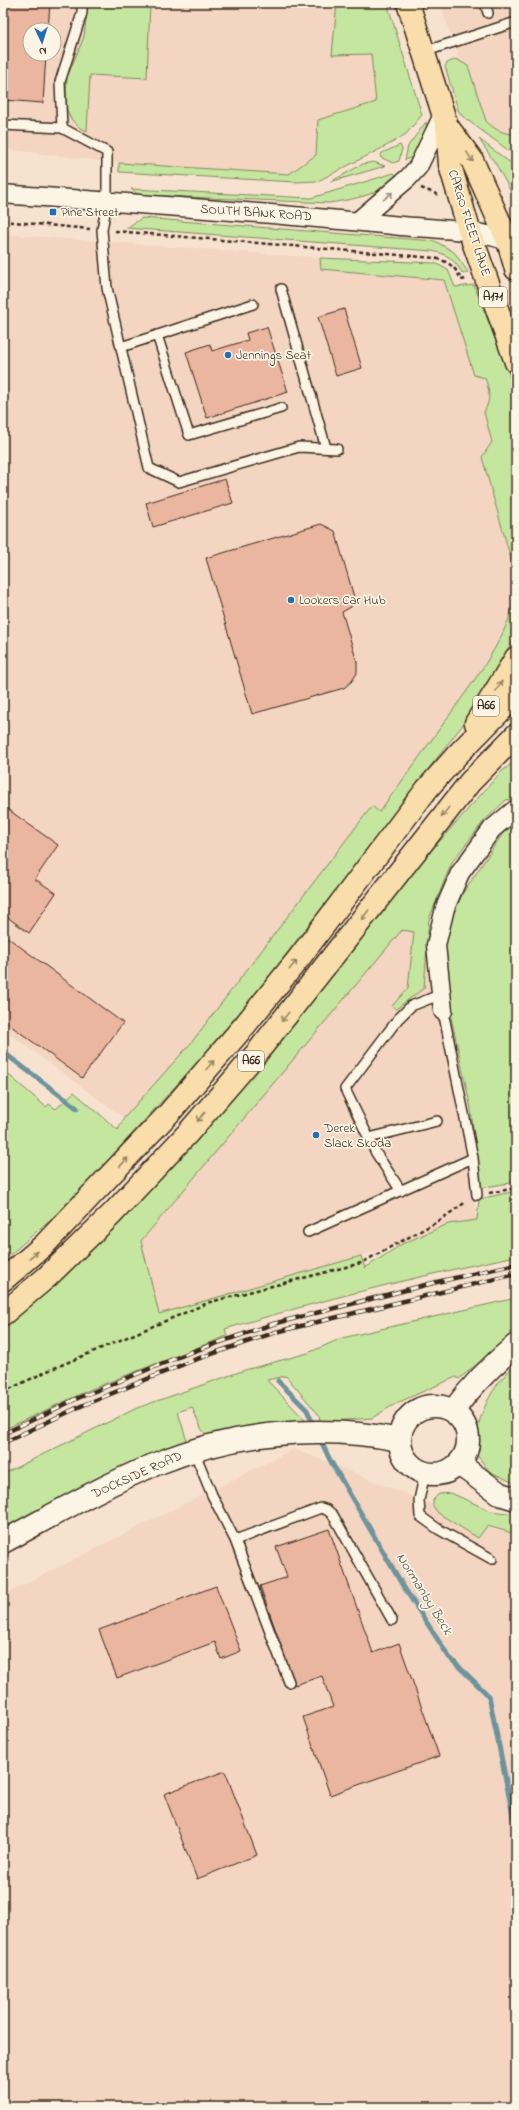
<svg xmlns="http://www.w3.org/2000/svg" width="519" height="2110" font-family="'Indie Flower',sans-serif">
	<rect width="100%" height="100%" fill="#f7e2d0"/>
	<filter id="ink" filterUnits="userSpaceOnUse"><feTurbulence type="fractalNoise" baseFrequency=".025" numOctaves="2"/><feDisplacementMap in="SourceGraphic" scale="8" xChannelSelector="R" yChannelSelector="G"/><feConvolveMatrix kernelMatrix="1 2 1 2 8 2 1 2 1" color-interpolation-filters="sRGB"/></filter>
	<g filter="url(#ink)">
		<path fill="#f3d5c1" fill-rule="evenodd" d="M3,3H368L398,95L289,174L119,163L3,149ZM30,30H54V54H30Z
			M440,3H516V147L479,119Z
			M3,234L320,258L321,269L444,280L474,374L485,378L489,390L490,402L484,413L492,443L482,457L516,577V594L512,613L486,665L411,770L379,812L372,806L191,1043L124,1118L3,1029Z
			M406,914L439,933L442,994L479,1229L451,1230L159,1314L141,1241L175,1202Z
			M294,1449L495,1530L516,1534V2107H3V1595Z"/>
		<path fill="#c4e69f" stroke="#80885e" d="M88,3H150L147,78L90,75L87,131L80,128L71,119L67,110L66,92L67,77L84,37Z
			M337,3H387L422,115L406,134L390,144L318,181L295,182L119,172V163L289,174L316,155L318,120L376,102L371,54L332,55Z
			M456,59L468,66L486,121C495,130 503,134 516,134V156L462,116L458,110L445,66L447,63Z
			M426,122L427,132L417,155L405,160L408,146Z
			M479,139L516,167V201L497,166Z
			M400,145L402,149L399,161L393,163L380,157L382,153Z
			M373,162L385,166L330,182L363,164Z
			M394,173L399,178C373,196 360,198 329,203L139,195L131,189L311,198Z
			M142,218L435,241L454,252L468,272L463,274C455,260 448,254 432,251L126,228Z
			M320,258L435,263L448,270L455,287L474,285L509,374L516,397V577L482,457L492,442L484,412C491,399 490,392 485,378L474,375L444,280L321,269Z
			M516,594V636L469,717L426,772L264,983L202,1057L71,1201L3,1261V1070L46,1107L49,1104L56,1109L74,1092L118,1130L124,1118L191,1043L372,806L379,812C404,779 427,746 451,713C477,676 507,639 516,594Z
			M516,760V798L506,800L484,821L452,862L429,919L424,988L396,1009L392,1006L408,988L414,932L402,930L141,1241L159,1314L361,1256L365,1268L402,1244L448,1224L477,1220L479,1199L516,1191V1256C418,1276 321,1300 225,1329L227,1336L89,1390L3,1430V1326L26,1307L501,772Z
			M516,823V1182L479,1188L471,1109L446,994L443,935L463,893L503,833Z
			M516,1298V1334L512,1335L459,1379L456,1377L397,1403L372,1418L320,1422L319,1415L286,1376L267,1380L305,1420L207,1437L201,1428L192,1407L178,1412L186,1438L184,1443L32,1512L3,1528V1474L137,1408L245,1370L308,1353L342,1338Z
			M516,1365V1484L489,1471L477,1455C477,1446 476,1436 478,1427C483,1405 497,1379 516,1365Z
			M451,1493L491,1511L516,1514V1534L487,1526L478,1538L438,1513L433,1506V1500L439,1494Z"/>
		<g fill="none" stroke-linecap="round" stroke-linejoin="round">
			<path stroke="#6d949c" stroke-width="5" d="M3,1052L77,1108
				M278,1381L307,1410L314,1426
				M320,1439L330,1460L403,1586L449,1657L489,1696L516,1831"/>
		</g>
		<path fill="#ebb69f" stroke="#3b2a1e" d="M3,3H50L48,30H30V54H46L43,103L3,100Z
			M344,309L362,368L336,376L318,317Z
			M267,327L288,392L207,418L186,352L210,344L212,351L248,340L246,333Z
			M225,479L233,503L153,527L146,503Z
			M321,524L335,531L354,597L351,607L342,612L357,662V673L352,681L344,688L252,714L206,558Z
			M3,806L58,845L35,879L56,893L29,933L3,914Z
			M3,934L123,1023L82,1078L3,1020Z
			M329,1529L373,1653L399,1643L439,1756L330,1795L303,1717L333,1707L322,1676L295,1685L260,1586L287,1577L276,1547Z
			M216,1586L241,1651L221,1659L215,1642L117,1678L99,1630Z
			M225,1771L257,1855L197,1879L164,1794Z"/>
		<g fill="none" stroke-linecap="round" stroke-linejoin="round">
			<g stroke="#3b2a1e" stroke-width="12">
				<path id="service" d="M82,3V13L60,82L62,128L107,152V202L102,230L107,288L149,468L179,482L299,447L337,449
					M485,3L488,13
					M423,52L516,22
					M3,125L62,128
					M281,289L326,448
					M157,335L189,435L281,408
					M121,347L253,304
					M443,1011L473,1158L477,1195
					M369,1138L437,1121
					M401,1191L376,1153L345,1089L398,1019L411,1006L442,994
					M308,1232L473,1158
					M194,1451L212,1495L235,1540L289,1682
					M425,1473L419,1500L420,1516L438,1529L492,1559
					M235,1540L321,1508L327,1510L333,1515L392,1620"/>
			</g>
			<g stroke="#3b2a1e" stroke-width="21">
				<path id="minor" d="M3,194C136,204 269,212 401,226C432,229 491,229 516,246
					M358,221L408,178L418,167L443,115
					M443,1011L436,945L445,908L460,873L492,829L516,809"/>
			</g>
			<g stroke="#3b2a1e" stroke-width="25">
				<path id="tertiary" d="M453,1411C471,1386 492,1365 516,1345"/>
			</g>
			<g stroke="#3b2a1e" stroke-width="25">
				<path id="secondary" d="M400 1440a34 34 0 1 1 68 0a34 34 0 1 1-68 0Z
					M459,1464L500,1494L516,1499
					M3,1542C53,1515 104,1485 156,1464C233,1432 319,1424 400,1440"/>
			</g>
			<g stroke="#3b2a1e" stroke-width="25">
				<path id="primary" d="M408,3L447,126L450,165L470,233L516,362
					M447,126L472,160L508,241L516,269"/>
			</g>
			<g stroke="#3b2a1e" stroke-width="25">
				<path id="trunk" d="M476,723L516,658
					M3,1280L44,1245L170,1112L245,1025L299,958L427,789L457,755L516,695
					M3,1314L47,1277L112,1214L187,1134L256,1054L470,782L516,735"/>
			</g>
			<path stroke="#3b2a1e" stroke-width="2.5" stroke-dasharray="4 3" stroke-linecap="butt" d="M421,188L439,195
				M3,221L90,229
				M115,231L435,258C449,262 456,267 461,280L466,279
				M489,1193L516,1188
				M3,1392L52,1369L210,1302L361,1263L437,1222L466,1202"/>
			<use href="#service" stroke="#fcf5e5" stroke-width="9"/>
			<use href="#minor" stroke="#fcf5e5" stroke-width="18"/>
			<use href="#tertiary" stroke="#fcf5e5" stroke-width="22"/>
			<use href="#secondary" stroke="#fcf5e5" stroke-width="22"/>
			<use href="#primary" stroke="#f9deab" stroke-width="22"/>
			<use href="#trunk" stroke="#f9deab" stroke-width="22"/>
			<g stroke="#3b2a1e" stroke-width="4.5">
				<path id="rail" d="M3,1434L78,1398L191,1352L273,1324L437,1282L516,1264
					M3,1443L81,1406L194,1360L276,1332L516,1274"/>
			</g>
			<use href="#rail" stroke="#fcf5e5" stroke-width="3" stroke-dasharray="9" stroke-linecap="butt"/>
		</g>
		<defs><path id="oneway-shaft" d="M-6 0H5M1.5-3L5.5 0L1.5 3" fill="none" stroke-width="1.6" stroke-linecap="round" stroke-linejoin="round"/></defs>
		<g stroke="#9a8464">
			<use href="#oneway-shaft" transform="translate(470 157) rotate(56)"/>
			<use href="#oneway-shaft" transform="translate(499 686) rotate(-59)"/>
			<use href="#oneway-shaft" transform="translate(445 812) rotate(129)"/>
			<use href="#oneway-shaft" transform="translate(365 915) rotate(127)"/>
			<use href="#oneway-shaft" transform="translate(293 965) rotate(-51)"/>
			<use href="#oneway-shaft" transform="translate(285 1017) rotate(128)"/>
			<use href="#oneway-shaft" transform="translate(210 1065) rotate(-49)"/>
			<use href="#oneway-shaft" transform="translate(201 1117) rotate(131)"/>
			<use href="#oneway-shaft" transform="translate(124 1162) rotate(-47)"/>
			<use href="#oneway-shaft" transform="translate(33 1255) rotate(-40)"/>
		</g>
		<use stroke="#9c9082" href="#oneway-shaft" transform="translate(388 196) rotate(-40)"/>
	</g>
	<g fill="#1f6fb2" stroke="#fcf5e5" stroke-width="1.5">
		<rect x="49" y="208" width="8" height="8" rx="2"/>
		<circle cx="228" cy="355" r="4"/>
		<circle cx="291" cy="600" r="4"/>
		<circle cx="316" cy="1135" r="4"/>
	</g>
	<g text-anchor="middle" dominant-baseline="central" stroke-width="3.5" stroke-linejoin="round" paint-order="stroke">
		<g fill="#fcf5e5" stroke="#75675a" stroke-width="1">
			<rect x="479" y="287" width="28" height="20" rx="3"/>
			<rect x="473" y="696" width="26" height="20" rx="3"/>
			<rect x="238" y="1051" width="26" height="20" rx="3"/>
		</g>
		<g font-size="12" font-weight="bold" fill="#3b2a1e">
			<text x="493" y="297">A171</text>
			<text x="486" y="706">A66</text>
			<text x="251" y="1061">A66</text>
		</g>
		<g font-size="13" fill="#3b2a1e" stroke="#fcf5e5" text-anchor="start">
			<text x="61" y="212">Pine Street</text>
			<text x="236" y="355">Jennings Seat</text>
			<text x="299" y="600">Lookers Car Hub</text>
			<text x="324" y="1128">Derek<tspan x="324" dy="15">Slack Skoda</tspan></text>
		</g>
		<g font-size="13" fill="#3b2a1e" stroke="#fcf5e5">
			<text transform="translate(256 213) rotate(4)">SOUTH BANK ROAD</text>
			<text transform="translate(469 223) rotate(72)">CARGO FLEET LANE</text>
			<text transform="translate(137 1475) rotate(-24)">DOCKSIDE ROAD</text>
		</g>
		<g font-size="14" font-style="italic" fill="#505652" stroke="#fcf5e5">
			<text transform="translate(424 1594) rotate(58)">Normanby Beck</text>
		</g>
	</g>
	<rect width="519" height="2110" fill="none" stroke="#fcf5e5" stroke-width="16"/>
	<rect x="8" y="8" width="503" height="2094" fill="none" stroke="#3b2a1e" stroke-width="1.5" filter="url(#ink)"/>
	<g transform="translate(42 42) rotate(176)"><circle r="19" fill="#fcf5e5" stroke="#afa495"/>
	<path d="M0-3L7 15L0 10L-7 15Z" fill="#1f6fb2"/>
	<text y="-6" font-size="11" font-weight="bold" text-anchor="middle" fill="#3b2a1e">N</text>
	</g>
</svg>
